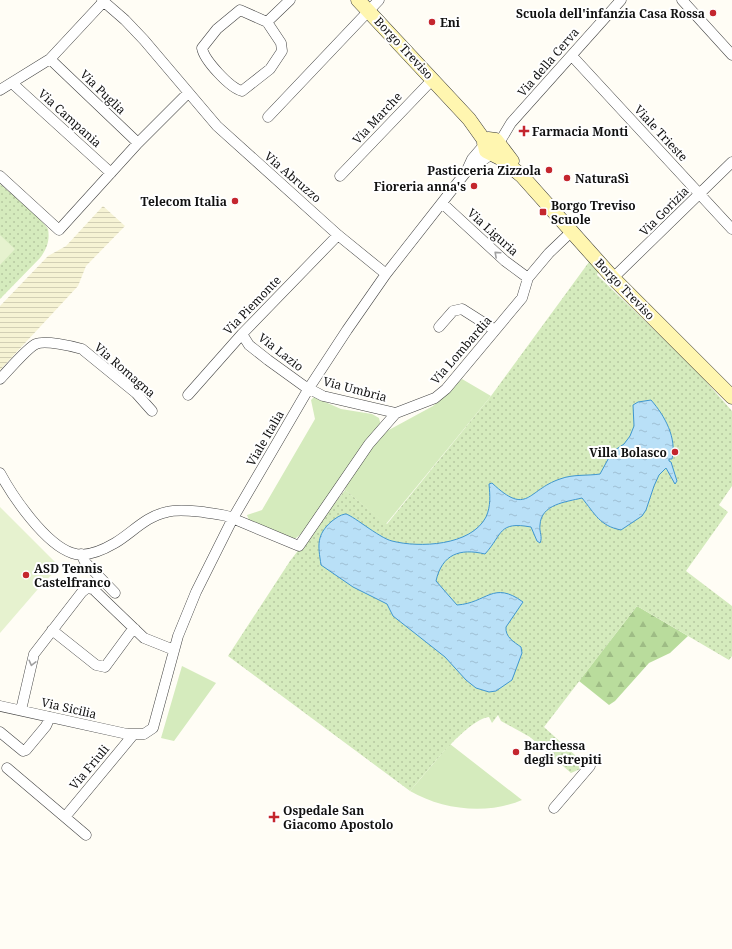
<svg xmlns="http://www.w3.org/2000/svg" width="732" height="949" font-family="'Noto Serif',serif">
	<defs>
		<pattern id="farmland-rules" width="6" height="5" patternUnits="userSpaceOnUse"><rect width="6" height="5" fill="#f6f3d4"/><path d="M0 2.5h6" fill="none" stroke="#d2cfb5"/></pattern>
		<pattern id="forest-firs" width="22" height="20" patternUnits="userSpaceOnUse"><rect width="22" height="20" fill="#b9dc9c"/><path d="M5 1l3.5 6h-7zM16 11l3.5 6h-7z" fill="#9ebc85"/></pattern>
		<pattern id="park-dots" width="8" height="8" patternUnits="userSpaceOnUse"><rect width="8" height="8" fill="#d5ebbd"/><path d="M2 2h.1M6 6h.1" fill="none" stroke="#b6c8a1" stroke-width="1.8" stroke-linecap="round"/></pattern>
		<pattern id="water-ripples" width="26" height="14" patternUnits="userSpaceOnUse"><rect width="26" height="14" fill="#b9e0f7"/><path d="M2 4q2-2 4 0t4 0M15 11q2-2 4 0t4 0" fill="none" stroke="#9ebfd3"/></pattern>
	</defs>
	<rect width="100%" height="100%" fill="#fffdf5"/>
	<path fill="url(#farmland-rules)" d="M103,206L125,226L86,266L78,286L0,370V306L48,256L66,246Z"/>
	<path fill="#d5ebbd" d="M462,379L491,396L386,524L345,490L347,480L371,447L387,431L433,406Z
		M314,397L341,409L372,414L379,418L381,426L307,529L296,538L290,541L250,523L247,515L262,510L315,419L311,400Z
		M182,666L216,683L174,741L161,738Z
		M450,744L522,800C487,815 443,810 410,791Z"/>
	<path fill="url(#forest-firs)" d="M637,606L688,636L670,653L649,663L615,701L609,705L579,681Z"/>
	<path fill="url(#park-dots)" d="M0,184C7,190 47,224 48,229C50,240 47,249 40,258L0,299Z
		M589,262L598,272L597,275L694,368L732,411V486L719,505L728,512L686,571L732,606V656L729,660L637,606L544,727L587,766L571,773L530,737L501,721L498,715L492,723L489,717C467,719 425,774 410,791L228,656L290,561L345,490L387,524L491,396Z"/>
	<path fill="#e6f2cf" d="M0,235L15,249L0,265Z
		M0,507L60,567L44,582L0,633Z"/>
	<path fill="url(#water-ripples)" stroke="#3f96cf" d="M651,400C665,416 677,438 672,459H669V461L671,462L677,481L675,484L666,468L659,475L654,486L646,510L642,516L621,530C600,526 595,514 582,498C566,502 541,504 540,525C539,532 543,537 540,543L537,541L531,527C498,521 503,534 485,554C460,548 442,554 436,581L457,605C487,603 493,580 523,602L506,627C505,637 514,642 521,647L522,653L512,680L496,691L489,692L476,688L466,680L445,657L393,616L387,604L353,587L321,565C318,545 316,535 332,521C336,518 340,515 345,514C350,513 379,538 392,541C419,548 471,546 486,517C491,506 490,495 489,484L492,483C528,517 527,490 560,479C573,474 587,476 600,474L612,452L624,444L630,436L634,426L633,405L638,402Z"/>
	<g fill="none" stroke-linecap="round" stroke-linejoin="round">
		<g stroke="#444" stroke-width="11">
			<path id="street" d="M102,0L125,20L144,40L217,126L338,235L386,274
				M682,0L732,55
				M240,10L267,22L281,43L282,51L270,69L242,91C230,88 204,60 202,48L217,29Z
				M267,22L290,0
				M572,56L732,229
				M50,59L138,143
				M12,83L111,173
				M0,90L50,59L104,1
				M268,117L379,0
				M499,143L511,123L621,0
				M468,170L492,154
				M0,176L59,230L138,143L188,93
				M340,176L433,79
				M442,203L505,261L528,278
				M613,278L732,162
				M439,327L453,311L462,309L495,330
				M242,334L249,345L268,360L304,386L323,396L396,413
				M0,379C7,372 28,347 36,344C45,340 72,346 82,349L136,393L152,411
				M188,395L242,334L338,235
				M0,473C13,497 45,544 72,553C85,558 103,550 115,543C132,533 146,516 167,512C178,509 192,511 203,512C213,514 223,514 233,518
				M239,521L299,546L369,444L396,413L435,398L446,389L522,298L528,278L549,253L571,232
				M81,554L85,562L115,593
				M52,630L96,665L105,667L130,633L135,629
				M0,706L127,734H144L153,728L178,636L196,592L233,518L309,388L347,330L386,274L466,172L472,159L484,145
				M21,710L34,654L82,592L87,588L93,589L144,638L174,650
				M0,732L23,751L26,750L46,726L50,717
				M7,768L86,835
				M554,808L590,766
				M65,817L133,735"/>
		</g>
		<g stroke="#333" stroke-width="15">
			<path id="secondary" d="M358,0L469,119L484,140L486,151L500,158L522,176L613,278L732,397
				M484,143L488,139L496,140L512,161"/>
		</g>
		<use href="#street" stroke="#fff" stroke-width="10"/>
		<use href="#secondary" stroke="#fff6b0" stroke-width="14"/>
	</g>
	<defs><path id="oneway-chevron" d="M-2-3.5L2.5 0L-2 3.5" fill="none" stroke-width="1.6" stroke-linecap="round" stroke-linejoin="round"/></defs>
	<g stroke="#a0a0a0">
		<use href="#oneway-chevron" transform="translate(497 254) rotate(-138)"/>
		<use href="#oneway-chevron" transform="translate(32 663) rotate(104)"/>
	</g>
	<g fill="#c4262e" stroke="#fff" stroke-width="1.5">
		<circle cx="713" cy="13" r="4"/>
		<circle cx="432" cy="22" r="4"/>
		<path d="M522 125h4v4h4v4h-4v4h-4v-4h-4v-4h4z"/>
		<circle cx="549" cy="170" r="4"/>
		<circle cx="567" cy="178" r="4"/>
		<circle cx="474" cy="186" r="4"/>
		<circle cx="235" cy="201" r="4"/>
		<rect x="539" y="208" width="8" height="8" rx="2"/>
		<circle cx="675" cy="452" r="4"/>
		<circle cx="26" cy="575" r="4"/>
		<circle cx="516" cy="752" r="4"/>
		<path d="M272 811h4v4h4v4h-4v4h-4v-4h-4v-4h4z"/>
	</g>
	<g text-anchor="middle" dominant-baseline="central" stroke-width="4" stroke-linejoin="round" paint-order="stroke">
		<g font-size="12" font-weight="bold" fill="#111" stroke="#fff" text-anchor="start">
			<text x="705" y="13" text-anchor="end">Scuola dell'infanzia Casa Rossa</text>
			<text x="440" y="22">Eni</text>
			<text x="532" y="131">Farmacia Monti</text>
			<text x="541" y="170" text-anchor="end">Pasticceria Zizzola</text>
			<text x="575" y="178">NaturaSì</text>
			<text x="466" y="186" text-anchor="end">Fioreria anna's</text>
			<text x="227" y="201" text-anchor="end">Telecom Italia</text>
			<text x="551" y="205">Borgo Treviso<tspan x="551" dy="14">Scuole</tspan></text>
			<text x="667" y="452" text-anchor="end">Villa Bolasco</text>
			<text x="34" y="568">ASD Tennis<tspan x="34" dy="14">Castelfranco</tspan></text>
			<text x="524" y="745">Barchessa<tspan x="524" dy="14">degli strepiti</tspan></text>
			<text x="283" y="810">Ospedale San<tspan x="283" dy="14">Giacomo Apostolo</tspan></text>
		</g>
		<g font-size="12" fill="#111" stroke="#fff">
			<text transform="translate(404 48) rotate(47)">Borgo Treviso</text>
			<text transform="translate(548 62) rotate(-49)">Via della Cerva</text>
			<text transform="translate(103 92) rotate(44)">Via Puglia</text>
			<text transform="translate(70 118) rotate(42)">Via Campania</text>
			<text transform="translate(377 118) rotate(-47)">Via Marche</text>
			<text transform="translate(661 133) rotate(47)">Viale Trieste</text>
			<text transform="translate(293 177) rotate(41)">Via Abruzzo</text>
			<text transform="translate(664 211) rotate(-45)">Via Gorizia</text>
			<text transform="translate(493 232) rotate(42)">Via Liguria</text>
			<text transform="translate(625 289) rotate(46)">Borgo Treviso</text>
			<text transform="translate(252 305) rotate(-46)">Via Piemonte</text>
			<text transform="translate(461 350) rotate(-49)">Via Lombardia</text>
			<text transform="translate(281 352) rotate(38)">Via Lazio</text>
			<text transform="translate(125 370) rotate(41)">Via Romagna</text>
			<text transform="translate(355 389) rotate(15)">Via Umbria</text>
			<text transform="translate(265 438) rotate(-60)">Viale Italia</text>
			<text transform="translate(69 708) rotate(13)">Via Sicilia</text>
			<text transform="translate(89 767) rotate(-50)">Via Friuli</text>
		</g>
	</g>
</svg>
